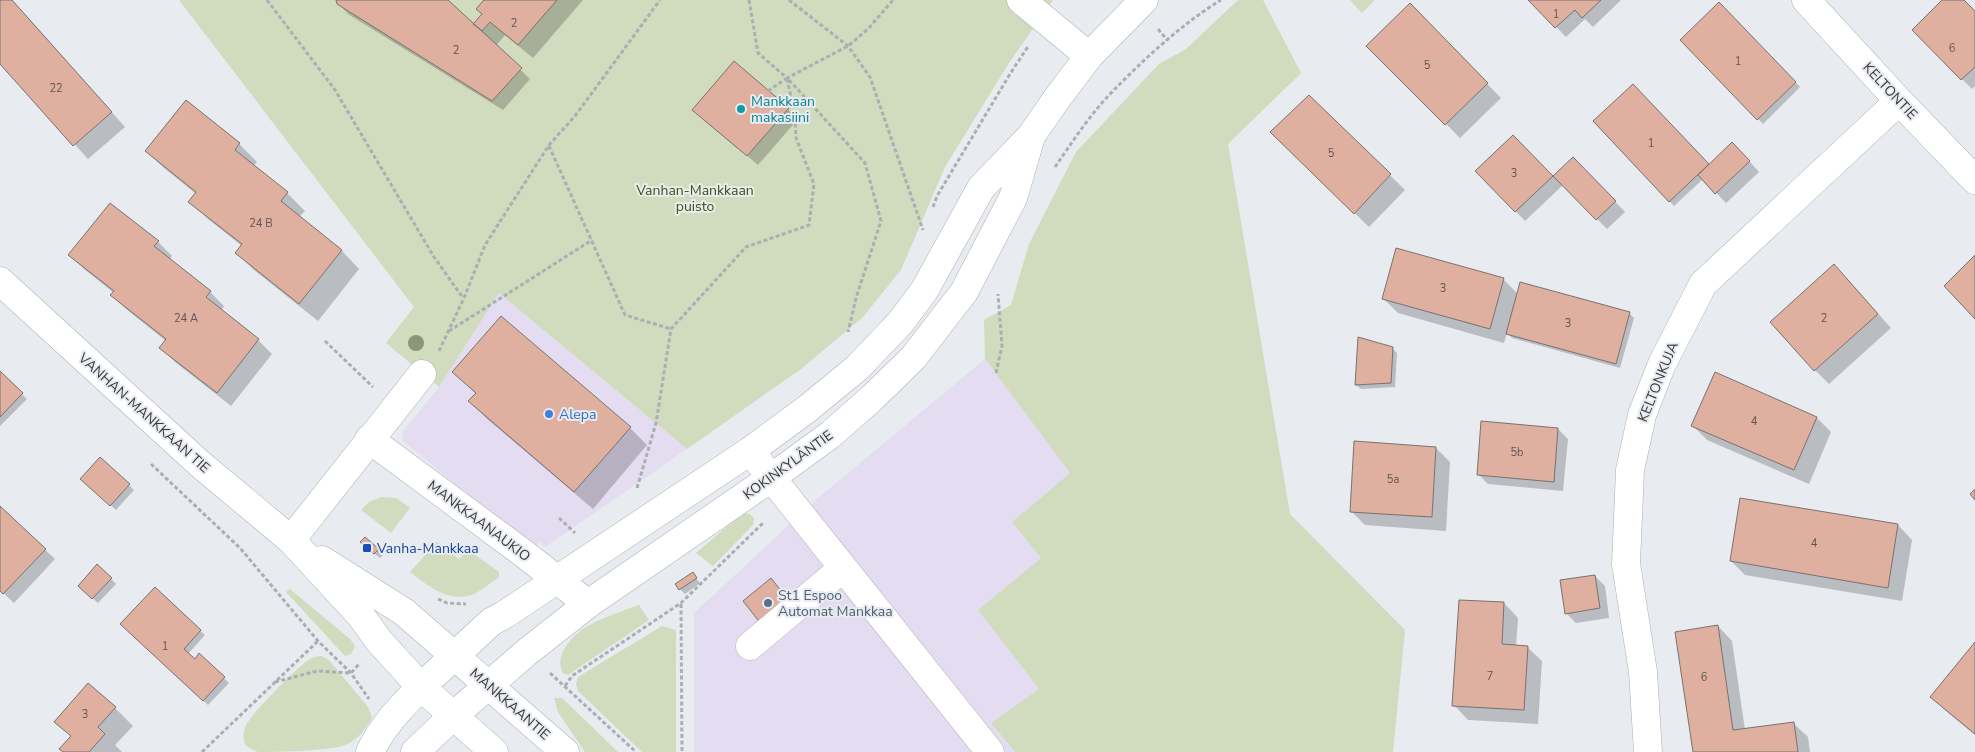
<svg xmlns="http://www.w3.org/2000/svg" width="1975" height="752" font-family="'Nunito Sans',sans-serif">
	<rect width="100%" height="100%" fill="#e8ebf0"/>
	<path fill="#e4ddf2" d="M499,293L687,449L545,547L540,542L533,549L402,440L403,431L439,387Z
		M985,359L1070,473L1012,522L1041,558L978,610L1039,689L991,723L1015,752H694V613L817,499Z"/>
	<path fill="#d1dbbe" d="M179,0H1053L1009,63L945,167L901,270L862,318L801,369L687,449L499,293L439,387L386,343L414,307Z
		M1238,0H1263L1301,73L1228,144L1290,514L1405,630L1393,752H1015L991,723L1039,689L978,610L1041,558L1012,522L1070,473L985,359L984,320L1011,305L1029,244L1076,152L1159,64L1186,49Z
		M1350,0H1375L1362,13Z
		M381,497L396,498L410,508L391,533L361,510L369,502Z
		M743,513L750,514L754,518L753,525L713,566L696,553Z
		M437,542L459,559L468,550L499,572V577C491,582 484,589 476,593C451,605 428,586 410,572Z
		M290,589L350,639L355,646L351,654L345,656L286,592Z
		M639,605L649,620L568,675L563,673C553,656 573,634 588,626C604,617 622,611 639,605Z
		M662,626L676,630V752H642L578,691L576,684L578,677Z
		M321,656L328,659L368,707L372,718C365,730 356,742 342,746C326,751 274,752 258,752C253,750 248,748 245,744C242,738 244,731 246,725C253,712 297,667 310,659C313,657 317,657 321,656Z
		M554,698H562L618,752H585L558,712Z"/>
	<path fill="#0003" d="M2,0H11L21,10L125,127L88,159L0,62V2Z
		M338,0H446L474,26L483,14L486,0H583L533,58L505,35L496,46L530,79L503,110L348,14L338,3Z
		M1530,0H1621L1593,27L1585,19L1566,37Z
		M1944,0H1962L1975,13V86L1972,89L1913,30Z
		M1719,4L1800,87L1763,124L1681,40Z
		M1424,19L1501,98L1460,138L1368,46Z
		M1633,85L1709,166L1742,153L1759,172L1726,203L1703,179L1674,206L1595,121Z
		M1309,96L1405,190L1369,227L1272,132Z
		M186,102L239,144L257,162L253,166L287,193L305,211L299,217L342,251L359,269L318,321L254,270L237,253L242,246L208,219L190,202L196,194L164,168L146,151Z
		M788,109L798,119L758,165L704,119Z
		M1513,136L1553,177L1573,158L1625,212L1607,229L1563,185L1525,221L1477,171Z
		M158,242L172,256L169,260L210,292L224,306L221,311L258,340L272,354L231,406L175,362L161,348L166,341L126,309L112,295L114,293L84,269L70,255Z
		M1503,279L1518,294L1629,313L1634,318L1620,368L1512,338L1507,333L1504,343L1398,313L1383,298Z
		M1848,280L1891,328L1829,384L1815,370Z
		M1392,348L1397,353L1395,387L1361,389L1356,385Z
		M454,372L630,428L647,445L593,509L487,419L469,401L476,394Z
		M0,373L27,399L0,426Z
		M1715,373L1817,418L1831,432L1809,484L1707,440L1693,426Z
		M1558,429L1568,439L1563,491L1488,484L1478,474Z
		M1436,448L1450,462L1446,531L1365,525L1351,511Z
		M100,458L134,490L116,510L82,478Z
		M0,507L55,559L14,603L0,590Z
		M1898,525L1912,540L1902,601L1745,575L1731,561Z
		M365,538L383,555L380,558L366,547Z
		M98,566L116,584L98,603L79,586Z
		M692,574L700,583L685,594L680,589Z
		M1595,576L1605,586L1609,618L1576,623L1566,613Z
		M155,589L205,635L188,654L195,661L200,655L229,683L208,705L122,624Z
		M1504,603L1518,618L1516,646L1527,647L1542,661L1538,724L1468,720L1454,705Z
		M1718,626L1732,641L1745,730L1793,723L1808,737L1810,752H1694Z
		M1975,644V735L1946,711L1932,697Z
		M115,708L133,726L115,745L122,752H64L72,737L56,722Z"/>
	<path fill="#dfb0a0" stroke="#787270" d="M0,0H12L112,112L73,146L0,64Z
		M336,0H448L522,68L492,101L337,4Z
		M484,0H557L518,45L490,22L482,31L473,24L482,14L476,9Z
		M1528,0H1601L1582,18L1575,10L1555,28Z
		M1942,0H1964L1975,11V67L1961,80L1912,30Z
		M1719,2L1796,82L1757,120L1680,40Z
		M1410,3L1488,83L1445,125L1366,46Z
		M734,61L789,108L747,156L692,110Z
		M1633,84L1709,164L1669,202L1593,121Z
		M1309,95L1391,174L1354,214L1270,132Z
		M186,100L240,143L235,150L288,192L281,201L342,250L299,304L235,253L242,244L188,202L196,192L145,151Z
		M1513,135L1553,176L1515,212L1475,171Z
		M1732,142L1750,161L1715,194L1698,175Z
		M1573,157L1616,201L1596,220L1553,176Z
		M110,203L159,241L154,246L211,291L206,297L259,339L217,393L159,348L166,339L110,295L114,291L68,255Z
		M1396,248L1504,278L1490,329L1382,299Z
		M1975,255V319L1944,286Z
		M1834,264L1878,314L1814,371L1770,322Z
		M1520,282L1630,312L1616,364L1506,334Z
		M501,316L631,427L574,492L468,401L476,393L452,372Z
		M1358,337L1393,347L1391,383L1355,385Z
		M0,371L23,393L0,417Z
		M1715,372L1817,417L1794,470L1691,426Z
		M1481,421L1558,428L1554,482L1477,475Z
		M1354,441L1436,447L1432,517L1350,512Z
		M100,457L130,484L110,506L80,479Z
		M1975,489V500L1970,494Z
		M1740,498L1898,524L1888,588L1730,561Z
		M0,506L46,549L3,594L0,591Z
		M365,537L379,549L374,554L360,542Z
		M97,564L112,578L92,599L78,586Z
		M693,572L697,578L679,590L675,584Z
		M1595,575L1600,608L1565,614L1560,580Z
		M771,578L793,606L765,629L743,601Z
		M155,587L201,630L184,649L195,659L199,653L225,677L203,701L120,624Z
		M1459,600L1504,602L1502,644L1528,646L1524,710L1452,706Z
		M1718,625L1733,730L1794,722L1798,752H1693L1675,632Z
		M1975,642V734L1930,697Z
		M88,683L116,707L98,727L105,734L89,752H63L59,749L71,736L54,722Z"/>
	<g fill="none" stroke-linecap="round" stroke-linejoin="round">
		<g stroke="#acafb4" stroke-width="29">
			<path id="minor" d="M1021,0L1089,56
				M1806,0L1899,101L1975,180
				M369,439L523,553L588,604
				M750,451L990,752
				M291,540L422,374
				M750,646L843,568
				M370,752C383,725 400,708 421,687
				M415,752L453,716
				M1648,752L1643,672L1626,564L1630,470L1642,415L1662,364L1703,284L1899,101"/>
		</g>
		<g stroke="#acafb4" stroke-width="29">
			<path id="major" d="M0,281L200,464L291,540L361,616L379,641L421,687L494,752
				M322,560L404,612L565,752
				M421,687L491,622L504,615L750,451L807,409L857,368L900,323L924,291L981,188L1031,136L1058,97L1089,56L1144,0
				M453,716L527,652L588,604L771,478L830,435L873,397L913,358L964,292L1013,198L1030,140"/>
		</g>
		<path stroke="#abaeb2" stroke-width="3" stroke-dasharray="4 2.5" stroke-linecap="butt" d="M267,0L335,90L434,257L463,298
			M749,0L758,53L787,78L848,46L868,29L893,0
			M789,0L848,46L870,77L923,230
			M1158,29L1167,40
			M789,80L865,163L881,221L856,298L848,332
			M768,91L787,78
			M549,146L625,315L671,329
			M1055,167C1073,141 1091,113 1113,91C1144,59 1183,23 1221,0
			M933,207L937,196L1010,74L1029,45
			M449,331L592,240
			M325,341L373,387
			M439,351L464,298L485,245L549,145L575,116L660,0
			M996,373L1002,346L998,294
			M151,464L240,548L318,641L351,673L369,699
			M637,488L656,423L671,329L746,247L809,225L814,184L796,138L795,117L787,78
			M559,518L575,533
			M438,599L447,603L466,604
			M681,604L682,752
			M550,673L636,752
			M275,682L317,671L351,673L360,663
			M565,686L572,676L681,603L764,522
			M202,752L318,641"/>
		<use href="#minor" stroke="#fff" stroke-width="28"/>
		<use href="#major" stroke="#fff" stroke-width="28"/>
	</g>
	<circle fill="#8c9674" cx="416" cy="343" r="8"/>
	<circle fill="#0f9aa8" stroke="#e8ebf0" stroke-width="2" cx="741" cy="109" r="5"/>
	<circle fill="#3f7fe0" stroke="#e8ebf0" stroke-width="2" cx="549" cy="414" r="5"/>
	<rect fill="#1a4fb4" stroke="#e8ebf0" stroke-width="2" x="362" y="543" width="10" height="10" rx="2.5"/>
	<circle fill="#5c6f8a" stroke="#e8ebf0" stroke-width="2" cx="768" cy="603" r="5"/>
	<g text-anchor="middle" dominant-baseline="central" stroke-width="4" stroke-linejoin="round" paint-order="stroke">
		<g font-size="11" fill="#605553">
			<text x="1556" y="14">1</text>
			<text x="514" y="23">2</text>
			<text x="1952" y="48">6</text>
			<text x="456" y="50">2</text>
			<text x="1738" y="61">1</text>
			<text x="1427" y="65">5</text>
			<text x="56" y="88">22</text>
			<text x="1651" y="143">1</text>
			<text x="1331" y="153">5</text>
			<text x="1514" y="173">3</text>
			<text x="261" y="223">24 B</text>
			<text x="1443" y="288">3</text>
			<text x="186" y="318">24 A</text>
			<text x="1824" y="318">2</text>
			<text x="1568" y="323">3</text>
			<text x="1754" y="421">4</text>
			<text x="1517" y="452">5b</text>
			<text x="1393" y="479">5a</text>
			<text x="1814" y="543">4</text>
			<text x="165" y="646">1</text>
			<text x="1490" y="676">7</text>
			<text x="1704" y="677">6</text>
			<text x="85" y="714">3</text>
		</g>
		<g font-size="14" fill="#363739" stroke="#e8ebf0">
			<text transform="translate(1890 91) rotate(47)">KELTONTIE</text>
			<text transform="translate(1658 382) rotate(-68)">KELTONKUJA</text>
			<text transform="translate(144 413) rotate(42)">VANHAN-MANKKAAN TIE</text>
			<text transform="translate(788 465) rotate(-36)">KOKINKYLÄNTIE</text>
			<text transform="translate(479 521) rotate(37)">MANKKAANAUKIO</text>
			<text transform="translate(510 704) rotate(41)">MANKKAANTIE</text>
		</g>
		<g font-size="14" fill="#0d838f" stroke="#e8ebf0" text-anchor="start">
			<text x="751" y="101">Mankkaan<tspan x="751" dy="16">makasiini</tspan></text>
		</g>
		<g font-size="14" fill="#41510e" stroke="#e8ebf0">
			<text x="695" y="190">Vanhan-Mankkaan<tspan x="695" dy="16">puisto</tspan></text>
		</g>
		<g font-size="14" fill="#366cbe" stroke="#e8ebf0" text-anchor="start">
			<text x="559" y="414">Alepa</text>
		</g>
		<g font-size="14" fill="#164399" stroke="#e8ebf0" text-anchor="start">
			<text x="377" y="548">Vanha-Mankkaa</text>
		</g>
		<g font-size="14" fill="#4e5e75" stroke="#e8ebf0" text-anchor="start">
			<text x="778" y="595">St1 Espoo<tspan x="778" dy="16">Automat Mankkaa</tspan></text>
		</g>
	</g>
</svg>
